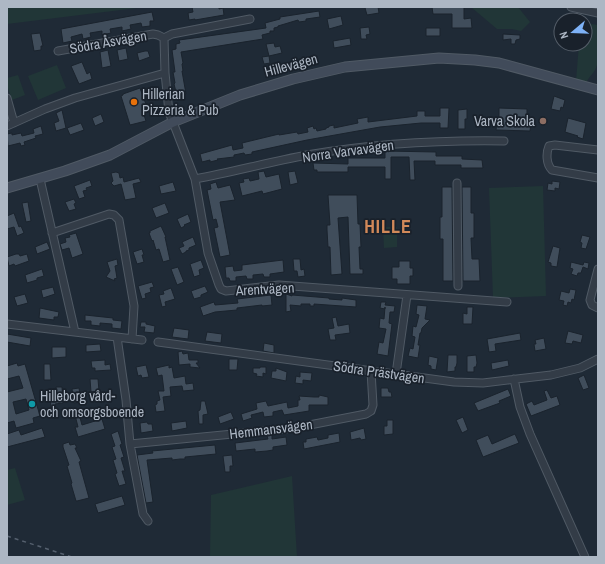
<svg xmlns="http://www.w3.org/2000/svg" width="605" height="564" font-family="'Archivo Narrow',sans-serif">
	<rect width="100%" height="100%" fill="#1f2a36"/>
	<path fill="#213637" d="M7,7H145L7,24Z
		M471,7H518L530,22L521,31L512,29H497Z
		M585,23L598,25C598,37 601,60 595,70C592,75 588,78 586,83L576,81L579,44H585Z
		M57,65L66,88L38,100L28,76Z
		M18,75L25,95L12,100L7,85V78Z
		M543,186L546,296L493,298L489,188Z
		M383,227H397V247L384,248Z
		M15,468L25,500L7,505V470Z
		M292,476L297,557H210L211,495Z"/>
	<path fill="#404d5b" stroke="#1a232d" fill-rule="evenodd" d="M192,7H219V9L223,8L224,15L195,20V19L189,20L188,13L193,12Z
		M368,7H378L379,13L367,15L365,8Z
		M432,7H464V19L471,18L472,28H452V14H433Z
		M319,11L320,17L306,19V21L299,22L298,20L278,26V27L274,28V31H270V33L262,35L263,39L181,52L183,63L182,64L183,71H182L186,94L177,96L174,84L175,83L173,72H175L172,50L176,49V44L180,43L179,40L266,28L265,23L280,19V17Z
		M152,12L154,21H150V26L142,27L141,23L130,25L131,29L122,31V27L110,29L111,33L102,35V31L90,33L91,37L83,39L82,34L71,37L72,41L63,43L61,29Z
		M341,16L343,25L329,29L327,19Z
		M369,27L370,34L366,35L367,39H361L360,28Z
		M426,28H440V36H426Z
		M40,33L43,46H41V50L34,51L31,34Z
		M503,34L520,35V39L516,40L515,44H511V39L503,40Z
		M350,38L351,45L334,48L333,41Z
		M274,43L275,47L280,46L282,53L269,56L270,63L264,64L262,57L269,56L266,44Z
		M126,48L128,59L119,61L117,50Z
		M108,50L111,66L102,68L100,52Z
		M145,51H148L150,57L139,61L137,53Z
		M82,62L87,74L90,72L92,79L79,84L71,66Z
		M140,88L147,107L142,109L146,121L130,125L121,96L123,95V94Z
		M554,96L565,100L563,108L561,107L560,111L551,109Z
		M440,108H449L448,128H440V123H421L380,127L307,140L252,152V154L245,155L244,153L234,155V157L217,159L218,160L210,162V160L202,162L200,154L232,145L233,150L243,148L242,143L279,134V135L297,132L298,134L308,132L307,128L313,126L314,129L316,128L317,131L326,129V128L329,127V126L334,125V128L358,123L357,119L368,117V122L417,116V111H425V116H440Z
		M499,108L527,109V123H531L530,131L496,130L497,122H499Z
		M467,109V119H465V129H458V110Z
		M62,110L66,128L56,131L54,123L59,121L56,113Z
		M101,114L104,122L95,126L92,118Z
		M568,118L586,123L583,139L577,137L578,136L565,132Z
		M81,123L84,130L70,135L67,128Z
		M41,126L43,134L35,136L36,138L24,142L25,145L21,146L20,143L8,146L7,134L12,133V135L21,133L22,136L34,133L33,129Z
		M385,151L436,152V156H462V159L482,160L483,168H461V165H435V161H414L415,180H410L409,157H391V179H385V167H348V172H317V170H314L313,163L348,164V158H385Z
		M264,171L266,177L279,174L282,189L263,194L262,191L242,196L239,183L244,182L243,179L249,178L250,181L259,179L258,172Z
		M295,171L298,183L290,185L288,172Z
		M116,172L119,173L120,178L123,177L124,182L139,178L141,182L133,184L136,198L125,200L121,184L114,186L111,183L113,181L111,173Z
		M90,180L92,186L86,188L87,190L83,191L85,197L79,199L74,186Z
		M552,181L560,182L559,189L555,188V191L547,190L548,183L552,184Z
		M173,182L176,191L161,194L159,186Z
		M216,182L218,188L230,185L235,200L220,202L230,255L220,257L214,228L218,227L216,219L213,220L207,190L211,189L210,184Z
		M442,187H452L453,281H443V239H440V217H442Z
		M462,187H471V213H474V238H471L472,259H479L480,281H463Z
		M328,195H357L358,224H360L361,247H359L360,269H363V274H350L348,217L338,218L342,274L331,275L330,247H328L327,230V225H330Z
		M74,199L76,203L74,204L76,209L69,211L65,202Z
		M28,202L31,221L26,222L22,203Z
		M165,203L169,213L156,218L152,208Z
		M14,213L19,227L21,226L24,233L17,236L14,227L7,229V216Z
		M188,214L191,222L184,225L185,226L181,228L177,219Z
		M161,226L166,237H165L170,260L163,262L159,249L156,250L153,240L152,241L149,233H150V231Z
		M76,233L83,254L72,258L69,248L62,250L60,244L66,242L65,238L70,237L69,235Z
		M582,235L590,237L586,249L581,248L582,243L580,242Z
		M193,237L196,245L189,248V250L186,251V252L182,254L179,248L184,246L182,242Z
		M47,242L50,249L37,254L35,247Z
		M553,246L560,248L557,267L551,266V263L548,262Z
		M142,249L144,255H142L144,262L137,264L133,252Z
		M16,254H19L20,256L27,254L29,261L15,266L14,264L9,266L7,257Z
		M117,259L118,265L115,266L117,278L114,279L115,281L106,277L110,271L107,262Z
		M293,259H300L301,270L304,269L305,276L298,277L297,271H294Z
		M201,260L204,268L199,270L200,275L194,277L190,264Z
		M283,260L284,272L270,274V277H264L263,274L253,275V279H247L246,276L236,277V281H230L229,278H226L225,267L233,266L234,271L242,270V265Z
		M399,261H410V268H413V276H410V284H397V279H392V267H399Z
		M571,262L583,265L584,262L589,263L588,269L583,267L581,273H578L577,276L571,274L573,269L570,268Z
		M178,267L184,282L177,285L171,269Z
		M42,269L44,276L37,278V280L27,283L25,275Z
		M152,282L154,287L150,288L151,292L145,294L146,298L142,299L138,286Z
		M205,286L208,292L201,295V297L194,299L191,291Z
		M53,287L55,294L43,298L41,290Z
		M171,288L175,299L165,302L166,306L162,307L159,295L164,294L163,291Z
		M570,289L576,290L574,300L572,299L571,303L568,302L567,306L563,305L564,301L559,300L561,291L569,293Z
		M25,294L28,303L17,306L14,297Z
		M286,294L292,296V295L329,298V299L342,300V298L356,300V307L314,304V306H310V304H301V306L290,305L291,311L286,312Z
		M271,295L272,305L262,306V305L237,308V310L215,312L203,316L200,307L214,302L215,305L238,303L237,299Z
		M381,302H386L385,305L395,306L394,312H390L389,323L392,324L388,356L377,354L379,342L383,343L386,329L379,328L380,318L384,319L385,307V309L380,308Z
		M417,305L427,306L425,319L430,320L422,328L421,333H420L418,345H420L418,358L408,356L410,348L413,349L415,337L412,336L413,326L416,327L419,315L416,314Z
		M467,307H473L472,324H463V313L467,314Z
		M40,308L59,312L58,317H54V320L39,318Z
		M85,315L113,318V320L122,321L121,329L112,328V324L100,323V326L91,325V321H85Z
		M336,317L338,326L349,324L350,333L335,335L336,340H330L328,329L334,328L332,318Z
		M141,322H146V324L155,326L154,333L144,332L145,327H140Z
		M174,328L189,330L188,339L172,337Z
		M568,331L583,335L581,343L573,341L572,344L565,343Z
		M207,332L222,334L221,343L205,341Z
		M520,333L521,340L495,344L496,351L489,352L487,339Z
		M7,334L31,338L30,346L7,342Z
		M544,338L546,349L535,351L534,344H536L535,340Z
		M264,343L274,345V353L263,351Z
		M100,344L101,351L86,352V345Z
		M52,347H66V357L52,358Z
		M182,351L183,354L188,353L189,360H198V363H196L200,368L190,367V364L179,365L178,352Z
		M448,355H457V363L456,367H455V371L447,372Z
		M476,355L477,363L476,367H474V372H467V356Z
		M429,356L438,358L436,370L431,369V366L428,365Z
		M229,359H238L237,370H229Z
		M105,360V365L110,364L111,370L95,371V368H92L91,361Z
		M508,360L509,366L492,370L491,363Z
		M17,363L18,366L25,364L40,416L33,418L34,423L16,428L14,421L7,423V392L23,388L19,376L7,379V366ZM26,399L29,410L16,414L13,402Z
		M44,364H50L51,380H44Z
		M146,365L149,377L142,378L141,375L138,376L136,367Z
		M169,365V368L172,367L174,378L185,376L186,384L193,383L194,390L183,391L182,386L170,387L171,396L163,397L165,411L156,412L155,405L157,404V401L160,400L158,391H164L162,375L158,376L156,368Z
		M260,367H266V374L263,373V377L256,376L257,374L253,373V368H260Z
		M276,368L287,372L286,381L271,378L272,371H276Z
		M300,372L312,373L311,381L303,380V384L295,383L296,376L300,377Z
		M584,375L589,388L583,390L578,378Z
		M90,379H98L99,391L91,392Z
		M56,387H62L63,403L55,404L56,408H51L50,396L57,395Z
		M79,388L81,402L74,403L72,389Z
		M381,388H388L389,392H391L392,397H381Z
		M508,389L511,396L499,401L500,403L478,411L474,403Z
		M547,390L551,398L557,396L560,405L531,416L526,404L532,401L534,405L547,400L544,391Z
		M319,395L328,397V405H309V411L284,415L282,410L273,412V416L264,417L263,412L251,415L252,418L243,421L241,414L257,409L256,403L266,401L268,406L287,402L288,408L298,406V400H300L299,396L314,397H319Z
		M201,401H205L208,414L203,415V424H199L198,411L200,410Z
		M96,408L99,420L102,419L105,429L78,437L75,427H78L74,411L78,410L82,425L95,421L92,409Z
		M231,412L234,419L220,424L218,417Z
		M463,417L468,430L462,433L456,420Z
		M387,420H393V434L384,435V426H387Z
		M186,421L187,428L172,431L171,423Z
		M147,422L148,424H152L153,431L141,433L140,423Z
		M42,428L45,437L7,447V434L19,430L21,435Z
		M364,428L366,439L361,440L360,438L351,440L350,432Z
		M118,431L122,444L120,445L124,457L121,458L125,471H122L126,484L119,486L115,474L117,473L113,460L116,459L112,447L115,446L111,434Z
		M339,433L340,442L304,449L303,442H306V439L317,437L318,440L328,438V435Z
		M515,434L519,443L483,457L476,440L488,435L492,444Z
		M272,435V439L286,437L287,445L273,447V450L267,451L255,452V449L236,451L235,443L268,439L267,436Z
		M69,442L70,445L75,444L77,448H75L81,461L79,462L89,498L77,501H76L71,484L72,483L67,466L69,465L63,447V444Z
		M215,445L216,454L185,457V459H180L172,460V458L147,460L153,502L146,503L137,455L153,453L152,451Z
		M232,455L233,466H230V472H225L223,456Z
		M122,496L125,505L98,513L95,504Z"/>
	<g fill="none" stroke-linecap="round" stroke-linejoin="round">
		<g stroke="#505a65" stroke-width="9">
			<path id="street" d="M571,7L598,13
				M164,38L165,73L169,112L195,179L208,253L219,285L221,289L226,291L279,285L507,302
				M58,51L153,34L158,35L164,38L172,34L250,19
				M7,98L14,123
				M7,126L45,109L75,98L165,73
				M598,150L555,145L549,146C546,153 546,164 552,170L598,178
				M40,179L75,332
				M195,179C232,172 270,162 307,155C372,144 438,140 504,141
				M457,183L458,286
				M52,233L109,214L114,215L119,220L134,306L132,339
				M598,269L590,300L592,305L598,308
				M7,324L142,340
				M117,337L126,400L130,444L143,514L148,521
				M158,342L454,382L483,383L551,375L580,368L598,359
				M396,374L407,295
				M514,379L520,407L530,434L585,557
				M130,444L294,428L366,414L371,411L373,405L371,371"/>
		</g>
		<g stroke="#505a65" stroke-width="11">
			<path id="secondary" d="M7,188L65,171L110,155L173,122L240,95L293,79L345,67L439,58L475,60L499,63L598,90"/>
		</g>
		<use href="#street" stroke="#333c47" stroke-width="7"/>
		<use href="#secondary" stroke="#414b5a" stroke-width="9"/>
		<path stroke="#55606e" stroke-width="1.5" stroke-dasharray="4 4" stroke-linecap="butt" d="M7,536L72,557"/>
	</g>
	<circle fill="#e8710a" stroke="#19212b" stroke-width="1.5" cx="134" cy="102" r="4"/>
	<circle fill="#8d6e63" stroke="#19212b" stroke-width="1.5" cx="543" cy="121" r="4"/>
	<circle fill="#0f9aa8" stroke="#19212b" stroke-width="1.5" cx="32" cy="404" r="4"/>
	<g text-anchor="middle" dominant-baseline="central" stroke-width="3.5" stroke-linejoin="round" paint-order="stroke">
		<g font-size="14" fill="#adb7c4" stroke="#19212b">
			<text transform="translate(108 42) rotate(-10)">Södra Åsvägen</text>
			<text transform="translate(291 65) rotate(-15)">Hillevägen</text>
			<text transform="translate(348 151) rotate(-8)">Norra Varvavägen</text>
			<text transform="translate(265 289) rotate(-3)">Arentvägen</text>
			<text transform="translate(379 372) rotate(8)">Södra Prästvägen</text>
			<text transform="translate(271 429) rotate(-7)">Hemmansvägen</text>
		</g>
		<g font-size="14" fill="#adb7c4" stroke="#19212b" text-anchor="start">
			<text x="142" y="94">Hillerian<tspan x="142" dy="16">Pizzeria &amp; Pub</tspan></text>
			<text x="535" y="121" text-anchor="end">Varva Skola</text>
			<text x="40" y="396">Hilleborg vård-<tspan x="40" dy="16">och omsorgsboende</tspan></text>
		</g>
		<g font-size="18" font-weight="bold" letter-spacing="1" fill="#d28959" stroke="#19212b">
			<text x="388" y="226">HILLE</text>
		</g>
	</g>
	<rect width="605" height="564" fill="none" stroke="#adb7c4" stroke-width="16"/>
	<g transform="translate(573 32) rotate(251)"><circle r="19" fill="#19212b" stroke="#545d68"/>
	<path d="M0-3L7 15L0 10L-7 15Z" fill="#7eb2f7"/>
	<text y="-6" font-size="11" font-weight="bold" text-anchor="middle" fill="#adb7c4">N</text>
	</g>
</svg>
